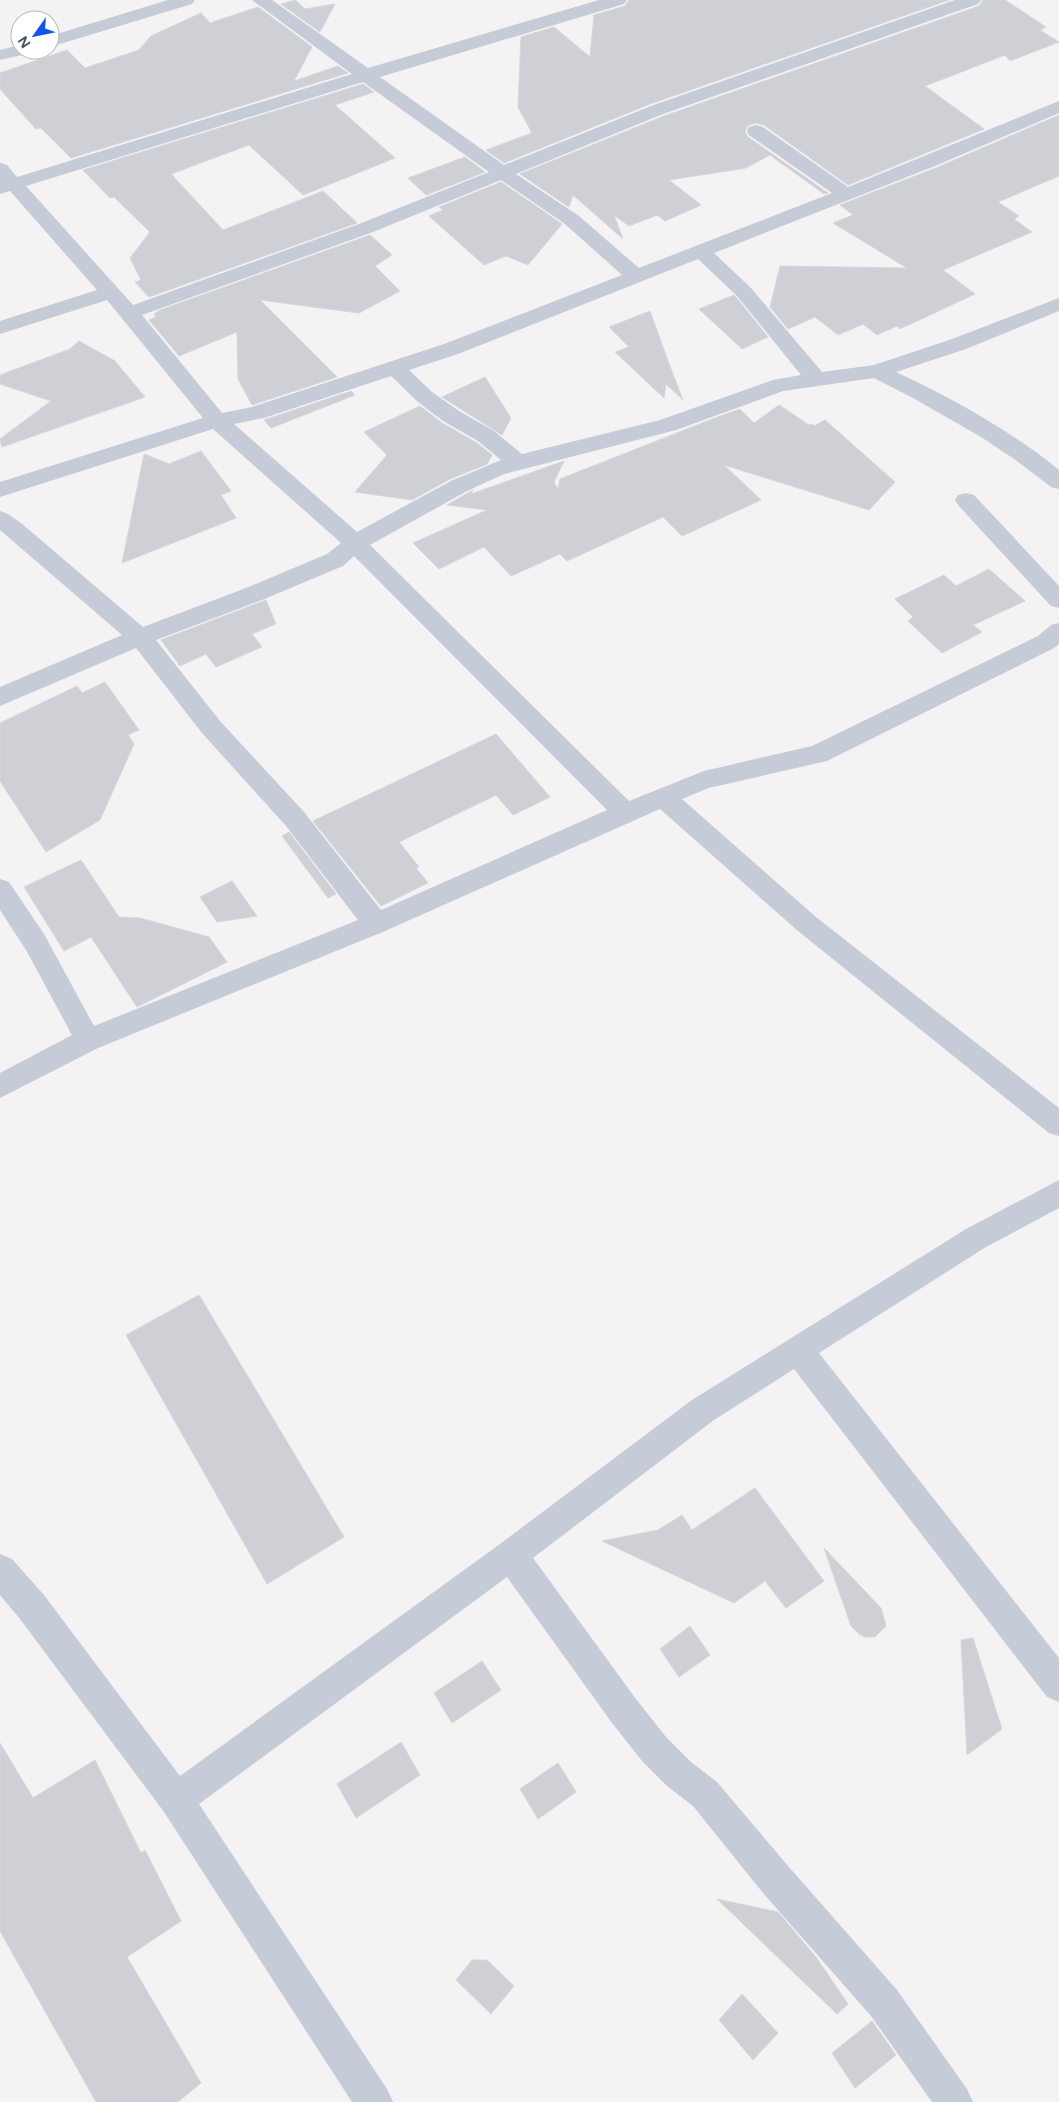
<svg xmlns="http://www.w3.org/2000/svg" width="1059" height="2102" font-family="Figtree,sans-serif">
	<rect width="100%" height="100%" fill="#f4f2f2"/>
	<path fill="#ced0d6" stroke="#d6d7dd" d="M295,0L305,9L335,4L320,32L281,4Z
		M629,0H949L650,104L504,163L486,150L532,133L518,107L521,37L554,27L590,57L594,15L625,6Z
		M983,0H1005L1046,27L1040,30L1059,42L1010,61L1005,55L925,86L984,129L848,185L764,125L755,123L747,126L745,132L748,137L828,193L824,194L770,155L746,168L669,180L701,205L665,221L657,215L629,226L614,215L623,239L573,195L569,207L520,174L664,116L979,6Z
		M258,7L312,47L294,81L338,66L348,73L71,158L41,128L36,129L0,89V73L67,50L85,68L139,50L151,36L201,13L210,23Z
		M363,84L374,92L335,105L395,158L303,195L249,145L171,174L223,230L323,191L357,223L149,297L135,282L141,280L130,258L150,232L114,197L110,198L83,170Z
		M1059,115V176L998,202L1019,216L1014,219L1032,232L943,270L975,294L900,329L897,326L877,335L863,324L838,335L815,317L788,329L770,307L780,266L907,268L833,223L853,215L840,205L936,168Z
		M465,157L485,172L426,195L408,178Z
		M501,182L562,224L528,265L506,256L484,265L429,216L443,210L439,207Z
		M370,235L392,255L375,266L400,291L359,313L260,300L337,377L252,405L238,379L237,332L179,356L149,320L156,317L154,314L160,310Z
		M734,295L736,297L768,337L742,349L699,309Z
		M650,311L668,361L683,400L666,384L664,398L615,352L629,347L609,327Z
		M79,341L115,361L145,397L2,447L0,439L51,401L0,384V375L70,349Z
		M485,377L511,418L502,435L442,397Z
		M351,391L355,395L271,428L264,420Z
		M779,405L809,425L812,424L814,426L825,420L895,482L869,510L724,465L761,500L682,536L663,517L567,561L560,554L511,576L484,547L439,569L413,543L487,510L447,505L473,490L471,494L564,461L554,482L558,489L560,479L715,418L740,409L754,423Z
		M420,406L442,423L477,443L492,455L487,464L450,479L412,500L355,492L387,455L364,432Z
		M201,451L231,491L221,495L236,518L122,563L144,454L169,464Z
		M989,569L1025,601L973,625L982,632L942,653L908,621L913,617L895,599L944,575L956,586Z
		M266,600L276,624L252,634L262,647L216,667L206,654L180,666L161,640Z
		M105,682L139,730L128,735L134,744L100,820L46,852L0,781V723L77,686L82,693Z
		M496,734L550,797L513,815L496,795L399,842L419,867L416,868L428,883L381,906L313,821Z
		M289,832L336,894L328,898L282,836Z
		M81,860L119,917L140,918L209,937L227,962L137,1007L91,937L64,951L24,887Z
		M232,881L257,916L217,922L200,897Z
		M199,1295L344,1537L267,1584L126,1335Z
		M755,1488L824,1581L786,1608L765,1581L734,1603L602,1541L658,1530L682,1515L692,1530Z
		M824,1548L881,1608L886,1626L875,1637H865L859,1634L851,1626Z
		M690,1626L710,1655L679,1677L660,1649Z
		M973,1638L1002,1729L967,1755L961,1640Z
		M482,1661L501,1690L452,1723L434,1693Z
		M401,1742L420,1775L356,1818L337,1784Z
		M0,1743L33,1798L95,1760L141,1853L145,1850L181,1921L127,1957L201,2083L178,2102H96L0,1931Z
		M558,1763L576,1792L538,1819L520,1789Z
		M717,1899L778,1912L816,1957L848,2004L837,2014Z
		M472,1960H487L514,1986L491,2014L456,1980Z
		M742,1994L778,2033L753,2060L719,2020Z
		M872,2021L896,2055L855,2088L832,2053Z"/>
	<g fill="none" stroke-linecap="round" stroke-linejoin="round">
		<path fill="#c5ccd7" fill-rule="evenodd" d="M168,0H195L192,4L50,47V36Z
			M252,0H272L368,68L599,0H627L624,4L380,77L504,165L651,106L955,0H981L978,4L663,114L516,174L579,216L639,268L832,193L749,135L747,131L749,127L756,125L763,127L848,187L1059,101V113L935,166L714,253L751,288L822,372L874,365L952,339L1059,298V311L966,349L896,372C950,397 1013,432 1059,470V489L1051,487L1017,461L981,437L913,398L874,378L783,391L676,430L504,474L467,491L370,545L629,801L704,771L812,746L1038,636L1051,625L1059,623V644L1054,648L827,761L709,788L682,799L816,917L1059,1108V1136L1049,1133L798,931L660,809L385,931L98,1048L0,1098V1073L72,1035L26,950L0,910V879L9,882L44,934L94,1026L358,920L286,826L202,733L136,648L0,706V687L122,635L0,530V511L8,514L21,523L143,627L246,588L327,554L341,543L213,429L0,497V482L203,418L107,300L0,334V321L97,290L10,191L0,194V163L7,165L17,177L352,74ZM363,82L489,172L359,224L133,305L26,186ZM501,180L565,224L622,275L444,344L252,407L222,413L142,315L373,232ZM698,259L737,296L801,375L773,380L660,420L522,454L494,431L459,411L432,392L409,370L458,354ZM391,376L418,402L443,421L478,441L501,460L451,481L357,532L234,424L264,418ZM354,556L607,810L381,910L304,812L220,721L156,640L262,600L343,566Z
			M20,45V50H29L26,54L0,60V50Z
			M966,493L974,495L1059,586V608L1051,606L958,505L955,500L958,495Z
			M1059,1180V1208L986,1247L819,1353L1059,1658V1702L1047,1697L794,1369L714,1420L533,1558L636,1699L666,1737L691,1762L717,1782L789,1867L897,1990L967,2089L973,2102H932L871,2016L763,1893L693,1806L667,1786L642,1761L612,1723L507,1577L199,1804L387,2089L393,2102H352L164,1812L20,1619L0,1595V1554L12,1559L44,1595L180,1776L500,1544L692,1400L966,1229Z"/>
	</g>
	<g transform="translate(35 35) rotate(237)"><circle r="24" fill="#ffffff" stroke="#b6bac0"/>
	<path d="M0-4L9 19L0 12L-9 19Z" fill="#1153ef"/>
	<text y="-8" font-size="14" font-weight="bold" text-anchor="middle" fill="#485261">N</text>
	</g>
</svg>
